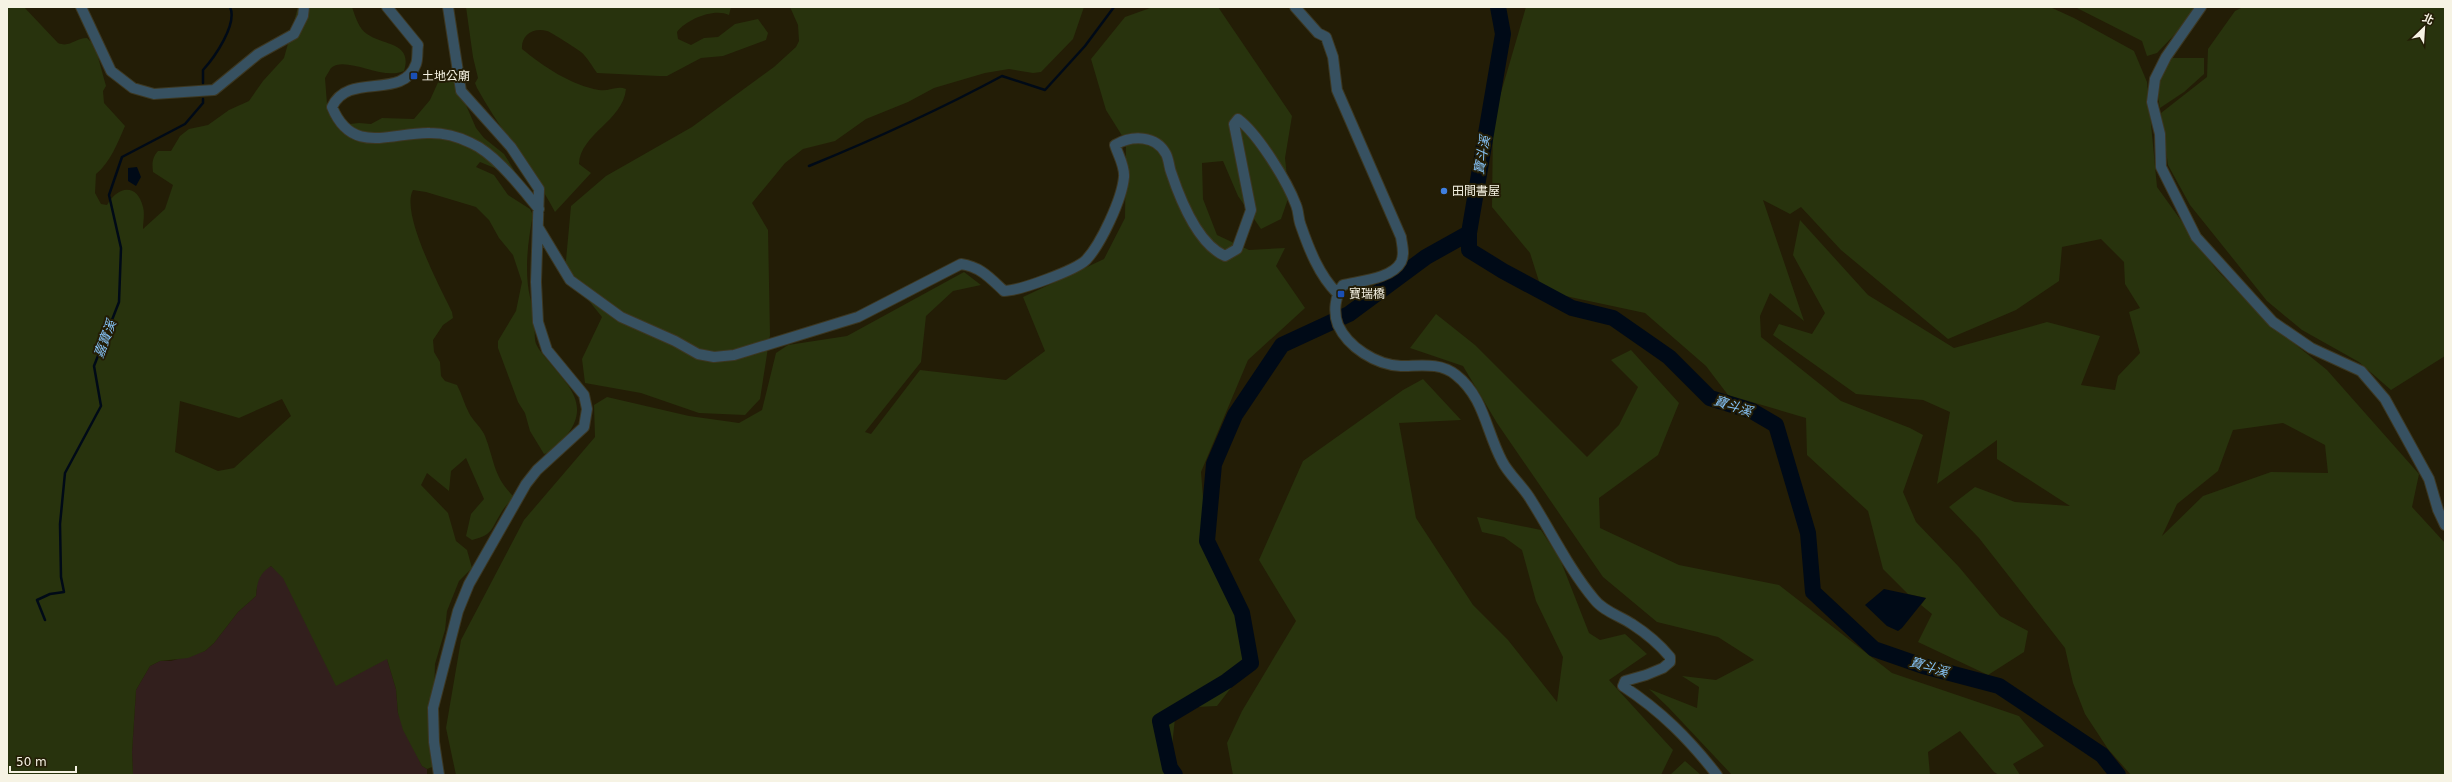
<svg xmlns="http://www.w3.org/2000/svg" width="2452" height="782" font-family="'DejaVu Sans','Noto Sans TC',sans-serif">
	<rect width="100%" height="100%" fill="#231d06"/>
	<path fill="#321f1d" d="M271,566L387,659L396,689L398,713L422,766L427,769V775H133L132,752L136,690L150,666L160,661H171L205,651L214,643L238,612L256,596L257,583L261,572Z"/>
	<path fill="#28330d" fill-rule="evenodd" d="M7,7H24L58,43C70,48 75,38 87,38L95,46L106,86L103,91L104,103L125,126C118,142 110,163 96,174L95,193L101,204L107,205C118,186 137,183 143,207C145,214 143,222 143,229L165,209L173,185L153,172C152,163 152,158 158,151H171L180,136L189,129L208,125L229,110L249,101L263,81L284,58L298,7H352C355,16 359,29 367,34C384,46 413,42 404,71C382,81 346,55 331,68L325,78L327,104V110L334,122L340,125L359,123L371,124L382,118L414,119L430,100L440,78L455,67L466,93V105L476,128L484,138L504,154L519,178L480,162L476,167L494,175L508,195L530,209L533,215C528,240 524,271 530,297C531,303 534,308 535,314C536,323 534,331 535,339C535,345 541,352 545,357C565,382 592,403 567,435C561,443 555,452 544,454L530,431L525,413L518,402L498,348V341L516,311L522,282L513,255L499,238L489,220L476,207L426,192L413,190C400,213 441,289 452,312L453,318L443,325L433,340L434,352L440,362L441,376L445,381L457,385C462,394 464,404 469,413C473,421 482,428 485,436C495,462 493,476 514,497C510,502 504,507 501,513C491,529 493,535 472,540L466,536L471,514L484,499L466,458L451,471L449,491L427,473L421,485L448,513L456,541L467,550L472,568L459,581L447,611L445,630L435,664L432,767L427,769L422,766L403,730L398,713L396,689L387,659L336,686L283,578L271,566C259,574 257,582 256,596L238,612L214,643L205,651L188,658L160,661L150,666L136,690L132,752L133,775H7ZM282,399L291,416L234,468L218,471L175,452L180,401L239,418Z
		M466,7H731L729,15C714,8 687,19 677,32L678,39L691,45L704,38L718,37L735,24L758,19L768,33L766,40L723,56L701,58L667,76H659L597,73C592,66 587,57 581,52C577,49 551,32 547,31C533,27 521,35 522,49C544,67 571,85 599,90C609,92 616,85 626,89C623,121 580,134 579,164L591,173L555,212C532,169 501,131 477,88L475,83L478,78L473,57Z
		M790,7H1084L1073,39L1041,72L1033,73L1009,69L985,73L934,88L908,102L866,119L835,141L803,149L785,163L752,203L768,230L770,335L760,399L745,415L699,413L641,393L585,383L582,359L602,317L565,271L571,206L606,176L692,127L774,67L796,47L799,41L798,25Z
		M1153,7H1218L1292,116L1285,158L1289,196L1281,219L1261,229L1238,196L1223,161L1202,163L1203,199L1217,235L1249,250L1285,248L1276,266L1305,308L1248,360L1201,472L1206,537L1232,596L1253,659L1217,706L1176,708L1172,747L1180,775H456L446,728L461,640L524,520L595,437L594,405L607,397L689,416L739,423L762,410L776,353L788,345L847,336L964,272L981,285L953,291L926,316L921,362L865,432L871,434L920,370L1006,380L1045,351L1023,297L1104,259L1125,218L1126,142L1106,110L1091,59L1125,17Z
		M1526,7H2050L2074,18L2134,51L2147,82L2157,187L2216,269L2264,319L2327,370L2419,474L2412,507L2445,543V775H2131L2108,749L2085,714L2073,683L2065,648L1979,538L1949,507L1975,487L2015,502L2070,506L1997,459V440L1937,484L1950,412L1923,400L1856,394L1773,335L1779,324L1812,334L1825,313L1793,255L1800,220L1868,295L1954,348L2047,322L2100,336L2081,385L2115,390L2118,376L2140,353L2129,312L2140,308L2125,284L2124,262L2101,239L2062,247L2059,281L2016,310L1948,339L1841,250L1801,207L1790,214L1763,200L1804,321L1770,293L1760,316L1761,337L1841,401L1910,428L1923,435L1903,492L1916,522L1959,567L2000,616L2028,631L2024,652L1988,675L1918,642L1932,614L1921,605L1926,598L1908,594L1883,569L1868,511L1807,455L1806,418L1728,395L1706,366L1645,313L1542,291L1530,253L1492,207L1493,120ZM2283,423L2325,445L2328,473L2271,472L2203,496L2162,536L2177,504L2218,471L2233,430Z
		M2075,7H2201L2157,53L2147,56L2142,41Z
		M2243,7H2445V356L2391,390L2359,362L2302,330L2267,301L2190,205L2168,165L2161,113L2207,77L2208,49L2235,11Z
		M2172,58H2204V74L2184,92L2160,108C2156,85 2157,77 2172,58Z
		M1436,314L1475,345L1587,457L1619,425L1638,387L1611,360L1631,350L1679,403L1658,455L1599,498L1600,528L1679,565L1779,585L1892,673L2019,716L2044,746L2013,764L2020,775H1999L1994,772L1960,731L1928,752L1930,775H1732L1668,707L1649,689L1697,708L1699,687L1682,676L1716,680L1754,660L1718,637L1657,622L1603,577L1497,423L1463,366L1410,348Z
		M1423,379L1461,420L1399,423L1416,518L1473,605L1508,640L1557,702L1563,657L1536,601L1522,550L1504,537L1482,532L1477,517L1541,530L1560,559L1589,633L1600,640L1625,634L1647,654L1609,680L1673,750L1661,775H1233L1227,743L1242,711L1296,621L1259,560L1303,461L1403,390Z
		M1685,761L1701,775H1670Z"/>
	<path fill="#000a17" d="M137,167L141,177L136,186L128,181V168Z
		M1884,589L1926,598L1902,628L1898,631L1887,626L1865,605Z"/>
	<g fill="none" stroke-linecap="round" stroke-linejoin="round">
		<path stroke="#000a17" stroke-width="2.5" d="M203,83V70C214,58 238,24 230,7
			M809,166C875,139 939,110 1002,76L1045,90L1085,46L1114,7
			M45,620L37,600L50,594L64,592L61,577L60,524L65,473L101,406L94,366L119,302L121,248L109,195L122,157L185,124L203,103V99"/>
		<path stroke="#000a17" stroke-width="16" d="M1498,7L1503,34L1469,233V250L1503,271L1572,308L1613,318L1669,357L1710,398L1752,411L1776,425L1808,533L1813,592L1874,649L1923,666L1999,686L2102,755L2118,775
			M1175,775L1170,768L1160,721L1227,681L1251,663L1242,613L1207,541L1214,464L1235,415L1282,345L1349,314L1426,257L1469,233"/>
		<g stroke="#3c3721" stroke-width="12">
			<path id="minor" d="M81,7L111,71L133,88L154,94L214,90L258,54L294,34L303,16L304,7
				M387,7L418,45C417,51 418,59 416,64C403,101 348,71 332,107C352,156 391,132 430,133C444,133 459,137 471,143C496,154 522,189 539,209
				M1295,7L1318,33L1326,37L1333,57L1337,90L1401,237C1402,245 1405,254 1401,262C1392,279 1359,281 1343,285C1335,296 1333,312 1338,325C1348,347 1376,365 1401,366C1420,366 1440,362 1456,375C1484,397 1486,431 1502,461C1509,475 1523,486 1531,500C1552,533 1569,569 1594,599C1603,611 1620,616 1632,624C1646,633 1660,645 1670,657V662L1663,668L1646,675L1625,681L1623,686C1661,711 1689,739 1717,775
				M2201,7L2166,57L2155,79L2152,102L2160,134L2161,167L2196,237L2273,322L2311,348L2361,371L2385,399L2429,479L2438,510L2445,525
				M538,227L570,280L621,317L675,341L698,354L714,357L734,355L858,317L961,264C981,267 990,278 1004,291C1019,291 1076,270 1086,260C1101,244 1122,199 1124,177C1125,166 1118,155 1115,145C1132,135 1156,135 1166,154C1169,160 1169,167 1171,172C1180,199 1198,244 1225,256L1237,249L1251,210L1234,124L1238,119C1258,134 1287,181 1296,205C1299,212 1298,219 1301,226C1309,249 1319,275 1337,293
				M439,775L434,742L433,708L458,611L469,584L526,484L537,470L584,427L587,409L584,395L547,350L538,322L536,282L539,189L511,147L461,91L448,7"/>
		</g>
		<use href="#minor" stroke="#375161" stroke-width="10"/>
	</g>
	<g fill="#1a4fb4" stroke="#231d06" stroke-width="1.5">
		<rect x="410" y="72" width="8" height="8" rx="2"/>
		<rect x="1337" y="290" width="8" height="8" rx="2"/>
	</g>
	<circle fill="#3f7fe0" stroke="#231d06" stroke-width="1.5" cx="1444" cy="191" r="4"/>
	<g text-anchor="middle" dominant-baseline="central" stroke-width="4" stroke-linejoin="round" paint-order="stroke">
		<g font-size="12" fill="#f6f3e4" stroke="#231d06" text-anchor="start">
			<text x="422" y="76">土地公廟</text>
			<text x="1452" y="191">田間書屋</text>
			<text x="1349" y="294">寶瑞橋</text>
		</g>
		<g font-size="13" font-style="italic" fill="#88c6fb" stroke="#231d06">
			<text transform="translate(1482 155) rotate(-80)">寶斗溪</text>
			<text transform="translate(105 339) rotate(-69)">嘉寶溪</text>
			<text transform="translate(1733 406) rotate(19)">寶斗溪</text>
			<text transform="translate(1929 667) rotate(17)">寶斗溪</text>
		</g>
	</g>
	<rect width="2452" height="782" fill="none" stroke="#f6f3e4" stroke-width="16"/>
	<g transform="translate(2424 28) rotate(25)" stroke="#231d06" stroke-width="3" paint-order="stroke">
	<path d="M0-3L7 15L0 10L-7 15Z" fill="#f6f3e4"/>
	<text y="-6" font-size="11" font-weight="bold" text-anchor="middle" fill="#f6f3e4">北</text>
	</g>
	<path d="M10 766v6h66v-6" fill="none" stroke="#f6f3e4" stroke-width="2"/>
	<text x="16" y="766" font-size="12" fill="#f6f3e4" stroke="#231d06" stroke-width="3" paint-order="stroke">50 m</text>
</svg>
